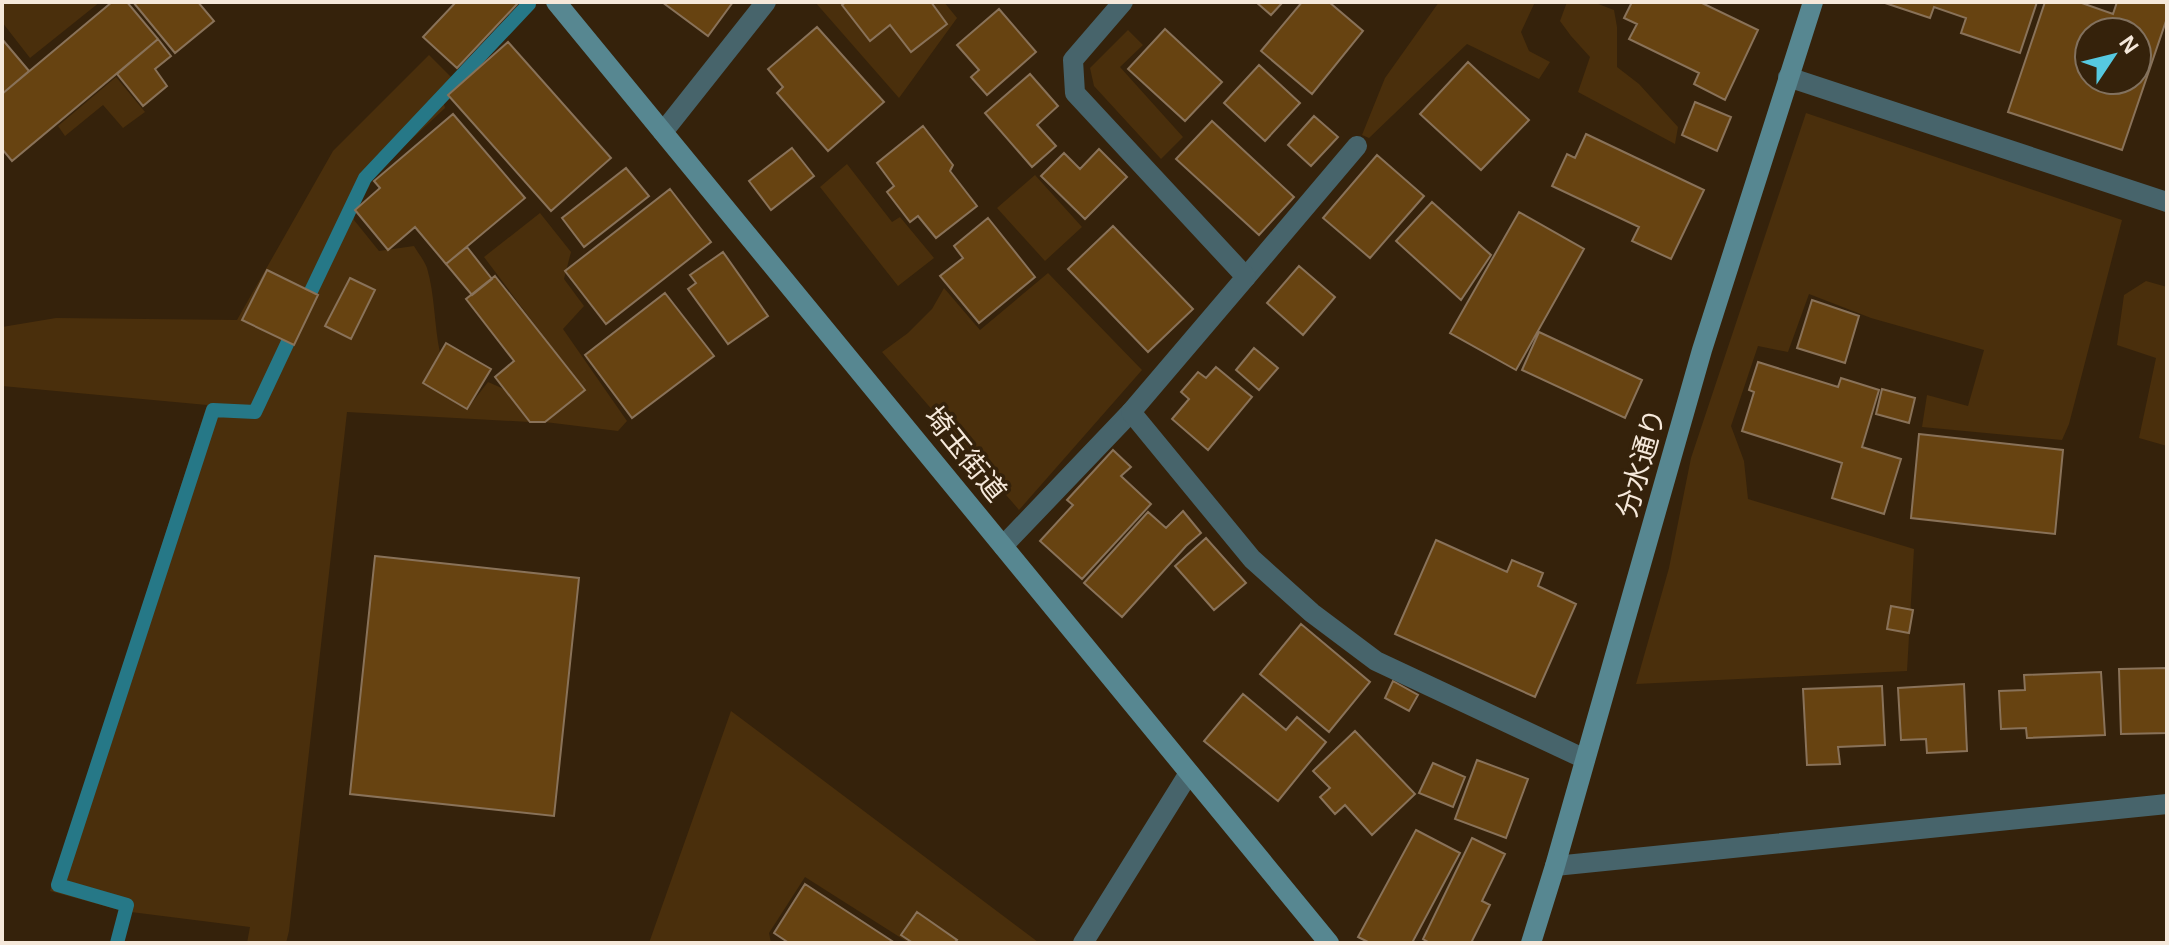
<svg xmlns="http://www.w3.org/2000/svg" width="2169" height="945" font-family="Arial,'Noto Sans JP',sans-serif">
	<rect width="100%" height="100%" fill="#35220b"/>
	<path fill="#4a2f0c" fill-rule="evenodd" d="M2,2H100L30,58L2,22Z
		M815,2H846L870,40L890,25L911,51L947,24L931,2H944L957,18L899,98Z
		M1439,2H1535L1521,32L1529,51L1550,62L1539,79L1467,44L1369,138L1362,135L1385,78Z
		M1567,2H1593L1614,10L1617,27V67L1639,84L1678,127L1675,144L1578,92L1590,57L1571,36L1560,21Z
		M1128,30L1143,45L1120,67L1183,137L1161,159L1094,86L1090,68Z
		M429,55L453,79L441,93L445,108L372,176L369,187L356,200L354,220L379,251L414,246C418,253 424,260 427,268C435,295 434,325 440,353L423,383L467,409L488,382L504,389L530,422L347,412L289,931L286,943H247L250,927L123,911L50,891L207,405L2,386V327L56,318L237,320L333,151ZM267,270L318,295L294,345L243,320ZM350,278L375,290L351,339L326,326Z
		M116,77L145,112L123,128L103,105L65,136L58,126Z
		M1806,113L2122,220L2069,424L2062,440L1922,427L1927,395L1968,406L1984,350L1871,318L1809,294L1788,352L1758,346L1731,426L1744,461L1748,499L1914,549L1907,671L1636,684L1669,568L1691,458Z
		M847,164L892,222L900,217L934,258L898,286L820,187Z
		M1035,175L1082,227L1045,261L997,208Z
		M540,213L571,252L564,279L584,306L563,329L627,421L618,431L545,422L584,390L484,257Z
		M1048,273L1142,370L1019,510L882,352L908,333L932,309L944,288L980,330Z
		M2146,281L2167,287V446L2139,438L2156,358L2117,345L2124,295Z
		M731,711L1038,942L1037,943H909L805,877L769,933L771,943H649Z"/>
	<g fill="none" stroke-linecap="round" stroke-linejoin="round">
		<path stroke="#267887" stroke-width="14" d="M303,308L365,178L529,4
			M117,943L127,905L58,885L213,410L255,412L295,327"/>
	</g>
	<path fill="#674311" stroke="#897259" stroke-width="2" fill-rule="evenodd" d="M112,2H127L158,39L12,161L2,149V94Z
		M133,2H198L214,21L175,53Z
		M456,2H519L457,68L423,37Z
		M662,2H733L708,36Z
		M846,2H931L947,24L911,52L890,25L870,41L842,5Z
		M1256,2H1283L1271,15Z
		M1302,2H1329L1363,31L1312,94L1261,51Z
		M1632,2H1700L1758,30L1725,100L1694,84L1699,73L1629,39L1637,24L1624,18Z
		M1882,2H2037L2020,53L1961,33L1966,18L1934,7L1930,18Z
		M2045,2H2079L2113,14L2117,2H2162L2167,4V18L2122,150L2008,112ZM2089,32H2137V80H2089Z
		M999,9L1036,52L987,95L971,77L979,70L957,45Z
		M817,27L884,102L828,151L777,93L783,87L768,69Z
		M1165,29L1222,82L1185,121L1128,69Z
		M2,39L29,71L2,94Z
		M158,39L171,56L155,69L167,86L143,106L117,74Z
		M508,42L611,158L551,211L448,95Z
		M1468,62L1529,120L1481,170L1420,114Z
		M1259,65L1300,103L1265,141L1224,103Z
		M1030,74L1058,106L1037,125L1056,146L1032,167L985,113Z
		M1695,102L1731,117L1717,151L1682,135Z
		M453,114L525,198L446,264L415,227L388,250L355,210L380,188L374,181Z
		M1314,116L1338,137L1311,166L1288,145Z
		M1212,121L1294,197L1259,235L1176,159Z
		M923,126L953,165L950,171L977,206L936,238L918,216L910,222L887,192L894,186L877,163Z
		M1586,134L1704,190L1671,259L1632,241L1639,227L1552,186L1567,154L1575,158Z
		M792,148L814,176L771,210L749,181Z
		M1099,149L1127,177L1085,219L1041,176L1064,153L1080,169Z
		M1377,155L1424,196L1370,258L1323,218Z
		M626,168L649,196L584,247L562,218Z
		M670,189L711,242L606,324L565,271Z
		M1432,202L1491,255L1461,300L1396,241Z
		M1519,212L1584,249L1516,370L1450,333Z
		M988,218L1035,277L979,323L940,276L963,258L954,246Z
		M1113,226L1193,309L1148,352L1068,269Z
		M467,247L492,279L472,295L446,264Z
		M723,252L768,316L728,344L688,289L696,283L690,275Z
		M1299,266L1335,297L1303,335L1267,303Z
		M267,270L318,295L294,345L242,320Z
		M495,276L585,390L545,422H530L495,377L514,361L466,299Z
		M350,278L375,290L351,339L325,326Z
		M665,293L714,356L632,418L585,355Z
		M1812,300L1859,316L1845,363L1797,348Z
		M1539,332L1642,380L1625,418L1522,370Z
		M446,343L491,369L467,409L423,383Z
		M1254,348L1278,368L1259,390L1236,370Z
		M1758,362L1838,387L1841,378L1879,390L1862,447L1901,459L1884,514L1832,498L1842,463L1742,431L1754,392L1749,390Z
		M1216,367L1252,397L1208,450L1172,419L1189,399L1181,392L1198,372L1206,378Z
		M1882,389L1915,398L1909,423L1876,414Z
		M1919,434L2063,450L2055,534L1911,518Z
		M1113,450L1131,467L1121,476L1151,504L1082,579L1040,541L1073,505L1067,500Z
		M1183,511L1201,533L1186,546L1122,617L1084,583L1148,512L1166,528Z
		M1206,538L1246,583L1214,610L1175,566Z
		M1436,540L1507,572L1512,560L1543,573L1538,586L1576,604L1535,697L1395,634Z
		M375,556L579,578L554,816L350,794Z
		M1891,606L1913,610L1909,633L1887,629Z
		M1301,624L1370,682L1329,732L1260,674Z
		M2167,668V733L2121,734L2119,669Z
		M2101,672L2105,735L2027,738L2026,728L2001,729L1999,691L2025,690L2024,675Z
		M1393,681L1418,695L1409,711L1385,698Z
		M1964,684L1967,751L1927,753L1926,739L1901,740L1898,688Z
		M1882,686L1885,745L1838,747L1840,764L1807,765L1803,689Z
		M1243,694L1286,730L1297,717L1326,742L1278,801L1204,741Z
		M1355,731L1415,794L1372,835L1345,805L1335,814L1320,797L1330,788L1313,771Z
		M1477,760L1528,779L1506,838L1455,819Z
		M1433,763L1465,777L1453,807L1419,793Z
		M1416,830L1460,853L1412,943H1370L1358,937Z
		M1472,838L1505,854L1482,901L1490,905L1471,943H1430L1423,939Z
		M805,884L895,943H789L774,933Z
		M917,912L957,940L954,943H913L901,935Z"/>
	<g fill="none" stroke-linecap="round" stroke-linejoin="round">
		<path stroke="#47646b" stroke-width="20" d="M1246,277L1357,146
			M1003,546L1131,412
			M1083,943L1189,773"/>
		<path stroke="#47646b" stroke-width="20" d="M1123,2L1073,60L1075,93L1246,277L1131,412L1252,559L1312,613L1376,661L1585,759
			M1788,77L2167,202
			M663,132L766,2
			M1555,866L2167,804"/>
		<path stroke="#578791" stroke-width="20" d="M556,2L1329,943
			M1531,943L1555,866L1702,350L1813,2"/>
	</g>
	<g text-anchor="middle" dominant-baseline="central" stroke-width="7" stroke-linejoin="round" paint-order="stroke">
		<g font-size="28" fill="#f5e8da" stroke="#35220b">
			<text transform="translate(965 454) rotate(51)">埼玉街道</text>
			<text transform="translate(1641 463) rotate(-74)">分水通り</text>
		</g>
	</g>
	<rect width="2169" height="945" fill="none" stroke="#f5e8da" stroke-width="8"/>
	<g transform="translate(2113 56) rotate(55)"><circle r="38" fill="#35220b" stroke="#82715e" stroke-width="2"/>
	<path d="M0-6L14 30L0 20L-14 30Z" fill="#56c9e0"/>
	<text y="-12" font-size="22" font-weight="bold" text-anchor="middle" fill="#f5e8da">N</text>
	</g>
</svg>
